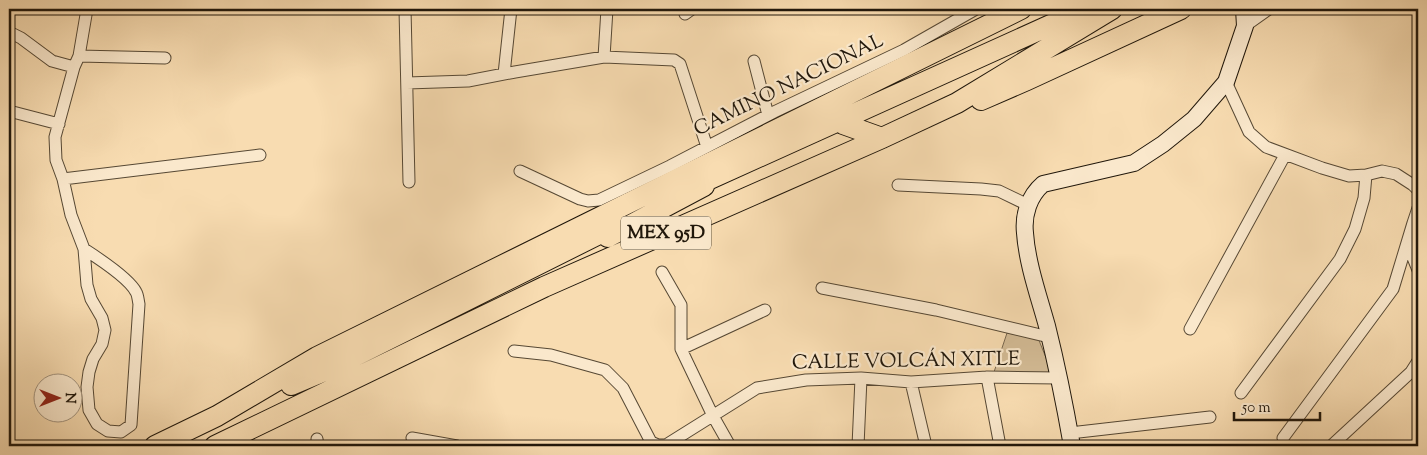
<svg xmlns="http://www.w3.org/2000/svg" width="1427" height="455" font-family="'Sorts Mill Goudy',serif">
	<rect width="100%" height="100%" fill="#f8dcb1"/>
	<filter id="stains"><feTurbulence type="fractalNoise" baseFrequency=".004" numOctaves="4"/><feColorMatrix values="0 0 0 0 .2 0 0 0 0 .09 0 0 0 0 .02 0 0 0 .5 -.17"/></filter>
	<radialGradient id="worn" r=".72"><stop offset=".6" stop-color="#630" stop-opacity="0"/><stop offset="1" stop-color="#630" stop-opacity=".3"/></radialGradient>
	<path fill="#d3bb95" stroke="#7a6950" d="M1007,333L1038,338L1053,375L994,372Z"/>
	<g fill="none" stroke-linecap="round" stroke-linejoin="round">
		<g stroke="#564834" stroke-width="13">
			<path id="street" d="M405,9L409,182
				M685,14L692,9
				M1245,26L1269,9
				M9,32L21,38L52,61L74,67
				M79,56L165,58
				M604,57L607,9
				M754,61L768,115
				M504,74L511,9
				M1226,82L1249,132L1266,147L1322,168L1349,176L1366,175L1382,171L1396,174L1413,185L1418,190
				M407,83L468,81L515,72L604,57L674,60L680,64L707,147
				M9,111L59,124
				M520,171L580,199L588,201L599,200L670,166L774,112L904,50L976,9
				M63,179L260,155
				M898,185L981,189L999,191L1028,205
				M1407,243L1418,270
				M84,249C98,258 129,278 136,292C138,295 138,300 139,304L131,425L121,432L108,431L97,424L89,410L87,387L89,372L93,359L102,344L105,330L102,318L91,299L87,285L84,249L71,215L63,179L56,160L55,137L74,67L79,56L87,9
				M662,272L681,305V349L713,416L730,446
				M822,288L936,310L1049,337
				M1190,329L1285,155
				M681,349L765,310
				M514,351L551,355L605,370L623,388L651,442L658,445H666L757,388L806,380L861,378L911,382L987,377L1059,378
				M987,377L1000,446
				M911,382L926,446
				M1241,393L1340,259L1355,229L1364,198L1366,175
				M1070,433L1210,417
				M412,438L457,446
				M1283,438L1393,289L1413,223L1418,208
				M317,439L318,446
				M858,446L861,378
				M1331,446L1411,372L1418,361"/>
		</g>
		<g stroke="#20170b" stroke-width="18">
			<path id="secondary" d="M1072,446C1065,406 1057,366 1047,326C1039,297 1027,263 1025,233C1023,215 1029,196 1043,184L1134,163L1163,144L1194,119L1226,82L1245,26L1244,9"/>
		</g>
		<g stroke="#20170b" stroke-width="22">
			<path id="highway" d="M981,100L1027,80L1181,9
				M843,124L882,138
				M690,188L1086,9
				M608,237L704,186
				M291,385L329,369L617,225
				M155,446L217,416L317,357L1021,9
				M215,446L544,287L882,138L957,103L1112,9"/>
		</g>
		<use href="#street" stroke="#fae8cc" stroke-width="11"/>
		<use href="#secondary" stroke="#fae8cc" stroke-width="16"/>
		<use href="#highway" stroke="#f8dcb1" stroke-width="20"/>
	</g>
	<g text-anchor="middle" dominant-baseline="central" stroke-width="4.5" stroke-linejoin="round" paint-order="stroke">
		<rect fill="#fae8cc" stroke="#615645" stroke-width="1" x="621" y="216.5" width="90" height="33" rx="4"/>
		<g font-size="19" font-weight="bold" fill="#20170b">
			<text x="666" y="233">MEX 95D</text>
		</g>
		<g font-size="20" fill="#20170b" stroke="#fae8cc">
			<text transform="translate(789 86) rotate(-26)">CAMINO NACIONAL</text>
			<text transform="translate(906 362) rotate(-1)">CALLE VOLCÁN XITLE</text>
		</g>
	</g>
	<rect width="1427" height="455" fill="none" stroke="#f8dcb1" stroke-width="30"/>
	<rect x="10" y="10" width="1407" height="435" fill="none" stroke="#20170b" stroke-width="2.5"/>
	<rect x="15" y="15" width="1397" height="425" fill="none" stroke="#20170b"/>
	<g transform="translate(58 398) rotate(90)"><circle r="24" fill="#fae8cc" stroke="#a3947f"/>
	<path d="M0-4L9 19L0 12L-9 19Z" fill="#8f2418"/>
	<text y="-8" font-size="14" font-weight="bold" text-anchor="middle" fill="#20170b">N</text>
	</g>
	<path d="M1234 412v8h86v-8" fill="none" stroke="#20170b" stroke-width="2.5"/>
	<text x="1242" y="412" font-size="15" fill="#20170b" stroke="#fae8cc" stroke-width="4" paint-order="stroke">50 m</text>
	<rect width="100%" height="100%" filter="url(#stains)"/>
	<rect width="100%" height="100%" fill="url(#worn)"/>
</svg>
